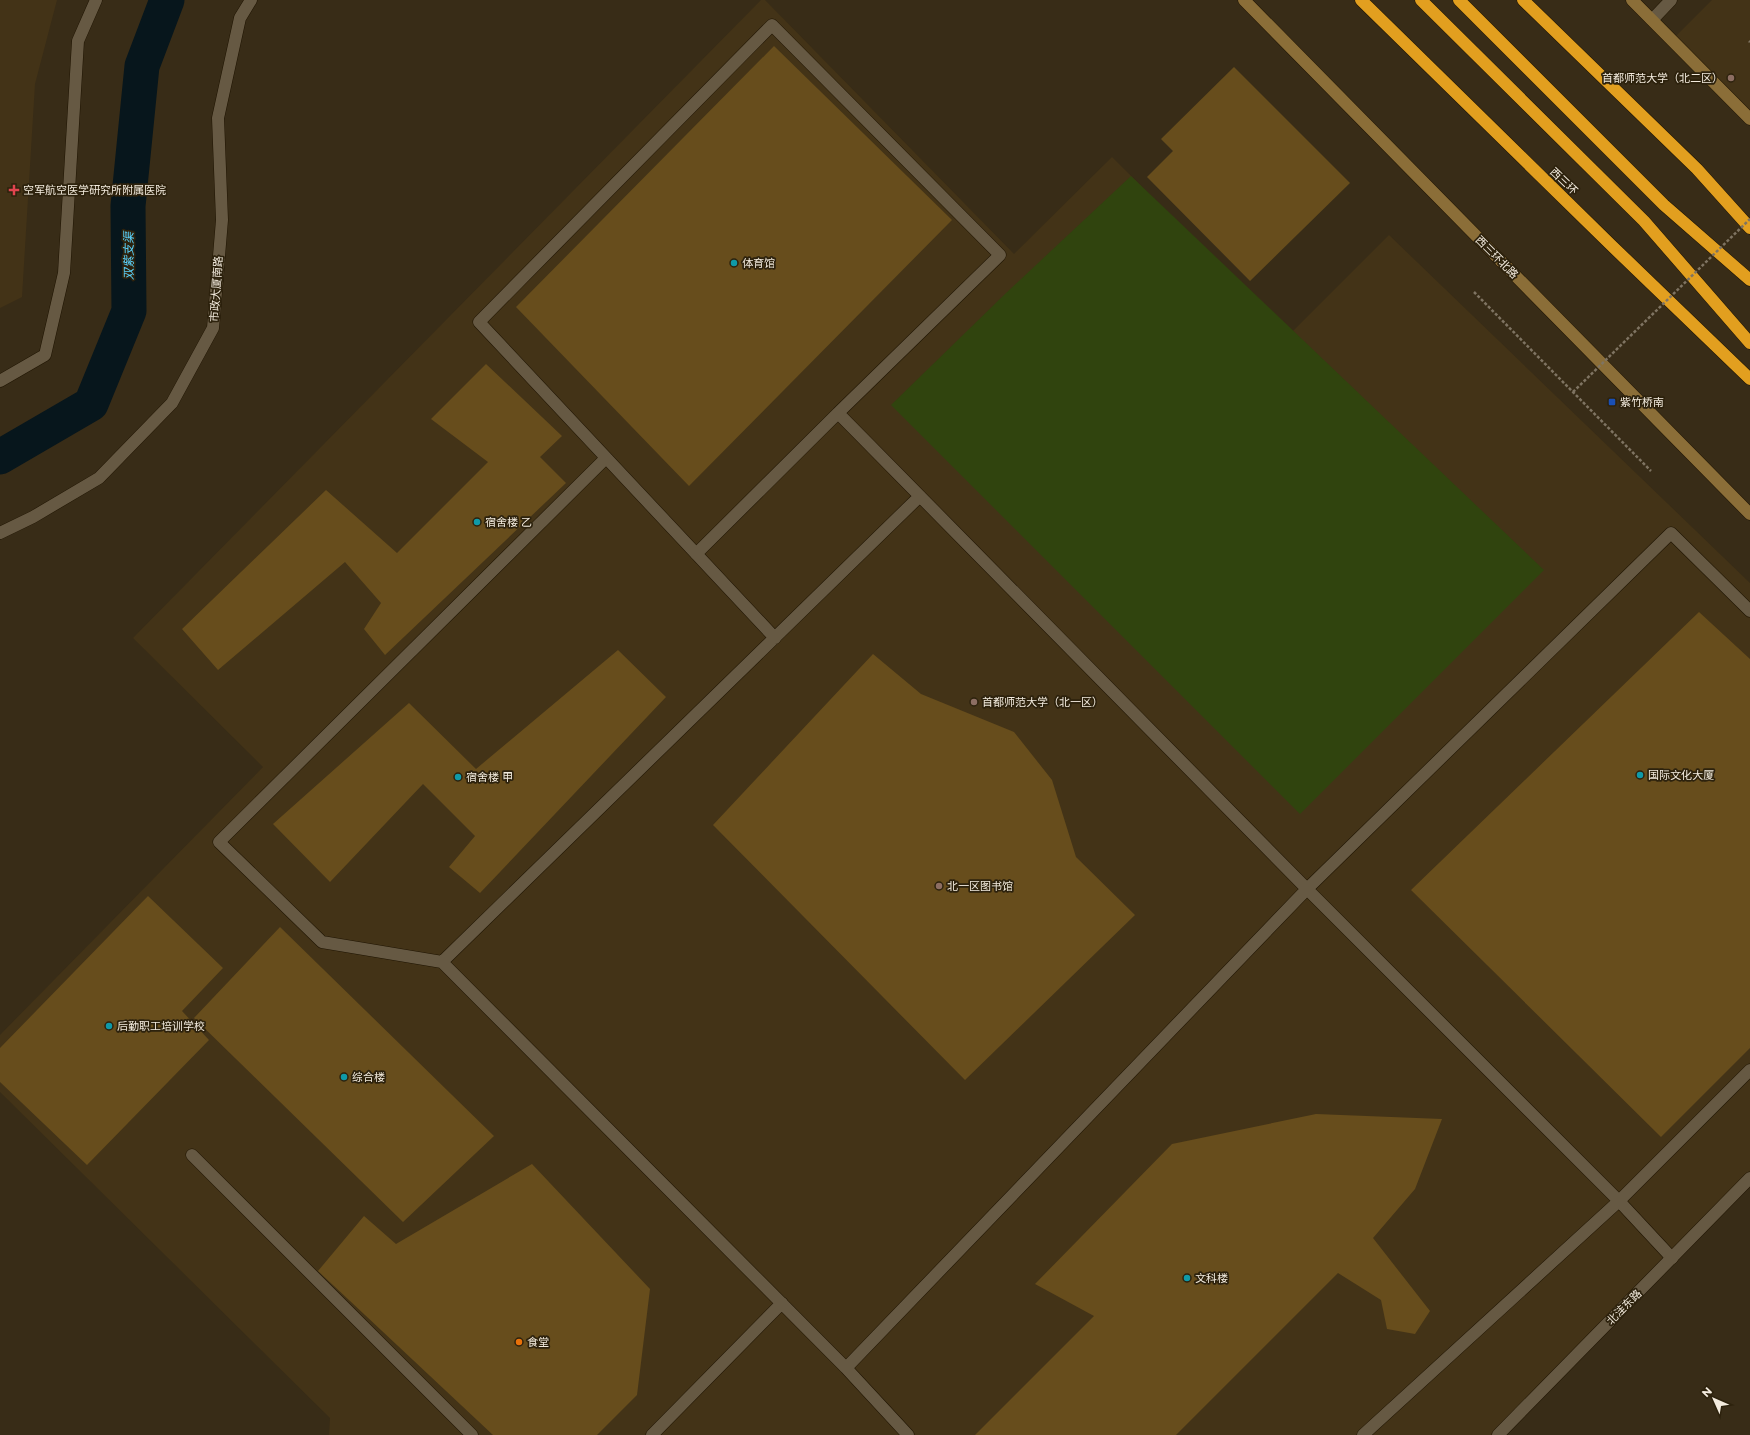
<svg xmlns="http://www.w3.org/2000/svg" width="1750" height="1435" font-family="Montserrat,'Noto Sans SC',sans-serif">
	<rect width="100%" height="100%" fill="#382c17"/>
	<path fill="#433317" d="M0,0H57L35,84L22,297L0,308Z
		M761,0H765L1014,254L1112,157L1290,334L1389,235L1750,583V1178L1498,1435H329L330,1418L0,1092V1035L263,767L133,638Z
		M1712,0H1750V117L1672,40Z"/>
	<path fill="#30440e" d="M1131,176L1544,570L1300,814L891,405L1005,294Z"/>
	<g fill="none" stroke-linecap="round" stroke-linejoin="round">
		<path stroke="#07161c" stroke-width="35" d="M0,457L91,404L129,311L128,206L142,66L167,0"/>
	</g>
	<path fill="#674d1c" d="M774,46L952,220L689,486L516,307Z
		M1234,67L1350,183L1250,281L1147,177L1173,151L1161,139Z
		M486,364L562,436L540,457L566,483L385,655L364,629L381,603L345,562L218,670L182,629L326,490L397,553L488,462L431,419Z
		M1699,612L1750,659V1048L1661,1137L1411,890Z
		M618,650L666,697L480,893L449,867L475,836L423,784L330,882L273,824L409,703L476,769Z
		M873,654L921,694L1014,732L1052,780L1076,857L1135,915L965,1080L713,825Z
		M148,896L223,968L182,1011L209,1040L87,1165L0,1082V1048Z
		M280,927L494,1136L403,1222L194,1018Z
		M1316,1114L1442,1119L1415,1189L1373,1238L1430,1311L1415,1334L1387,1329L1381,1300L1338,1273L1176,1435H975L1094,1316L1035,1284L1172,1144Z
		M532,1164L650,1289L637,1395L597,1435H493L318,1271L364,1216L396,1244Z"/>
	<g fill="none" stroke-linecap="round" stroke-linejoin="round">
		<g stroke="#1f1402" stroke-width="13">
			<path id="lane" d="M1652,20L1671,0
				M606,458L219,842L322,942L442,962L846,1368L908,1435
				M696,554L838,413L1307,889L1619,1201L1672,1258
				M775,638L479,322L772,25L1000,255L838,413
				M442,962L920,496
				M192,1155L472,1435
				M846,1368L1307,889L1671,533L1750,611
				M652,1435L782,1303
				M1363,1435L1619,1201L1750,1070"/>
		</g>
		<g stroke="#1f1402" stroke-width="13">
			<path id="street" d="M0,381L45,355L64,273L78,41L96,0
				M0,533L33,517L99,478L172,403L213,328L222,220L218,118L240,18L251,0
				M1498,1435L1750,1178"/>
		</g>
		<g stroke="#1f1402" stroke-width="13">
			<path id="secondary" d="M1244,0L1750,514
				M1632,0L1750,119"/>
		</g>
		<g stroke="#1f1402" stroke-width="13">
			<path id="highway" d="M1361,0L1611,245L1750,379
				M1421,0L1644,221L1750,343
				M1459,0L1664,205L1750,280
				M1523,0L1697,169L1750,228"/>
		</g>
		<path stroke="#7f7462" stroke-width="2.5" stroke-dasharray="3 2" stroke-linecap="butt" d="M1749,41L1750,42
			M1474,292L1651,471"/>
		<use href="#lane" stroke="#665943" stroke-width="12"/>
		<use href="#street" stroke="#665943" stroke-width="12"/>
		<use href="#secondary" stroke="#8b6e38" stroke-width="12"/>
		<use href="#highway" stroke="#e29f1f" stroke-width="12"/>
		<path stroke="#7f7462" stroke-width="2.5" stroke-dasharray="3 2" stroke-linecap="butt" d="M1573,392L1750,219"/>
	</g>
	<g fill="#8d6e63" stroke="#2d220d" stroke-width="1.5">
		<circle cx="1731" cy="78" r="4"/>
		<circle cx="974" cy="702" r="4"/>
		<circle cx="939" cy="886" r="4"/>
	</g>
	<path fill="#e0444e" stroke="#2d220d" stroke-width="1.5" d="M12 184h4v4h4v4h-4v4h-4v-4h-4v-4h4z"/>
	<g fill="#0f9aa8" stroke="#2d220d" stroke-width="1.5">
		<circle cx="734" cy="263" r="4"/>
		<circle cx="477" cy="522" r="4"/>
		<circle cx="1640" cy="775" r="4"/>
		<circle cx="458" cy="777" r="4"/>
		<circle cx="109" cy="1026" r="4"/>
		<circle cx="344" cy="1077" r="4"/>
		<circle cx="1187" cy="1278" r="4"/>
	</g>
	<rect fill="#1a4fb4" stroke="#2d220d" stroke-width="1.5" x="1608" y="398" width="8" height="8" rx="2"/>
	<circle fill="#e8710a" stroke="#2d220d" stroke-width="1.5" cx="519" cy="1342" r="4"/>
	<g text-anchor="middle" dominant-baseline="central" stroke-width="3.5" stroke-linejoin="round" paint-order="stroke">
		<g font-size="11" fill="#f3ebde" stroke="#2d220d" text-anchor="start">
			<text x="1723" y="78" text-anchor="end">首都师范大学（北二区）</text>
			<text x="23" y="190">空军航空医学研究所附属医院</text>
			<text x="742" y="263">体育馆</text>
			<text x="1620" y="402">紫竹桥南</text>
			<text x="485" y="522">宿舍楼 乙</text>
			<text x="982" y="702">首都师范大学（北一区）</text>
			<text x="1648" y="775">国际文化大厦</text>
			<text x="466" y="777">宿舍楼 甲</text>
			<text x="947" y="886">北一区图书馆</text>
			<text x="117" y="1026">后勤职工培训学校</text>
			<text x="352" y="1077">综合楼</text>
			<text x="1195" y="1278">文科楼</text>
			<text x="527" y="1342">食堂</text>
		</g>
		<g font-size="11" fill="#f3ebde" stroke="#2d220d">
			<text transform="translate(1564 181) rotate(44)">西三环</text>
			<text transform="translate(1497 257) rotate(45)">西三环北路</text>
			<text transform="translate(216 289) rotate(-86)">市政大厦南路</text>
			<text transform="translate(1624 1307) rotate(-45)">北洼东路</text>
		</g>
		<g font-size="12" font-style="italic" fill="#59d2fd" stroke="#2d220d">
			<text transform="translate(128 256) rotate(-90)">双紫支渠</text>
		</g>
	</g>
	<g transform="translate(1714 1399) rotate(315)" stroke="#2d220d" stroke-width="3" paint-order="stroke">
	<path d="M0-3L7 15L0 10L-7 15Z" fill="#f3ebde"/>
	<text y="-6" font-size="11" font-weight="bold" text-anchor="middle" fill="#f3ebde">N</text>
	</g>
</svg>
